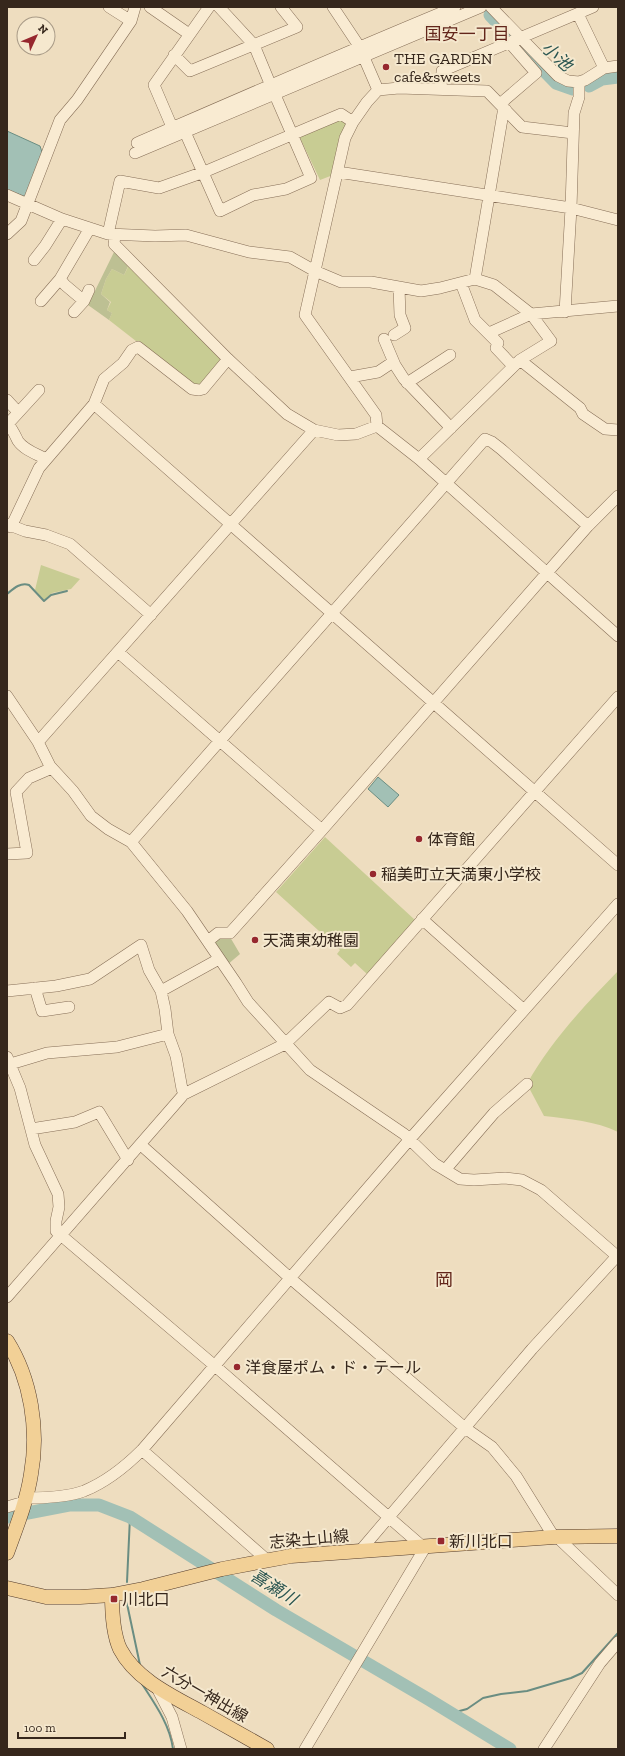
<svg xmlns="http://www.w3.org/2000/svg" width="625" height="1756" font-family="'Zilla Slab','Noto Sans JP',serif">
	<rect width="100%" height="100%" fill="#eeddbf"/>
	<path fill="#c8cc93" d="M338,119L346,122L333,175L320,180L300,138L303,134Z
		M130,263L226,359L202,387L191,384L109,320L112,313L107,310L111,302L101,294L106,279L112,269L124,275Z
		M41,565L80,579L71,589L52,593L44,600L35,590Z
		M325,837L415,920L367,974L355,963L351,967L337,954L340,950L276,892Z
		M618,971V1132C596,1121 569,1119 544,1116L527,1084C550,1042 585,1005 618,971Z"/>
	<path fill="#bdc093" d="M116,248L130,262L124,275L112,269L106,279L101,294L110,302L107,310L112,313L109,320L88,305Z
		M217,937H230L240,954L227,965L211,943Z"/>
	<path fill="#a2c0b5" stroke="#6a8d82" d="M7,131L40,146L43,155L26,197L7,190Z
		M378,777L399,795L388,807L368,789Z"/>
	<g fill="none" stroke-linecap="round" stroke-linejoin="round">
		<path stroke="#6a8d82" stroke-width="2" d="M7,594C13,589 20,582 29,585L44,601L51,595L67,591
			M127,1582L130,1517
			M126,1599L140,1665
			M142,1684C155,1704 170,1725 173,1749
			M452,1713L467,1709L483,1698L501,1694L527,1691L571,1678L582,1673L618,1633"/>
		<path stroke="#a2c0b5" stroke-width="13" d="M490,15L509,35
			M520,46L556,83L573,89
			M589,86L602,79L618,77
			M7,1517L69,1505H99L130,1517L276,1610L428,1699L510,1749"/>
		<g stroke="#866e57" stroke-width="12">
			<path id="minor" d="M109,7L131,21
				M150,7L189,34
				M219,7L254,45L271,86
				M333,7L359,46L378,90
				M491,7L558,76L568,81L579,82L585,80L604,68L618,66
				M578,14L604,68
				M174,55L190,71L297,27L281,7
				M441,89L442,71L593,7
				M500,104L536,73L509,42
				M172,127L154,85L209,7
				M185,132L220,211L253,195L286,189L311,178L275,95
				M137,143C243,97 348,51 455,7
				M135,153L481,7
				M338,172L571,208L618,220
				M7,195L62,219L108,234L155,236L186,235L249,252L290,257L315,271L341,282H371L421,291L440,288L475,279L494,285L531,314L618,306
				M7,234L21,221L60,120L77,100L131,21L135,7
				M108,234L120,181L159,188L204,172L341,114L353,122
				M115,235L114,244L123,253L228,359L287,414L314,430L338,435L356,434L377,426L419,459L618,636
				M34,260L45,246L62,219
				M60,279L65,285L84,301
				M475,279L503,113L506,110
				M461,283L475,320L498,343L496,348L513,366
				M41,301L60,279L90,228
				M74,312L84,301L89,290
				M565,312L571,208L574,113L579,97V82
				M394,335L405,328L400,315L399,288
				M384,339L395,365L404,379L451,428
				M520,360L580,408L583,414L605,429L618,430
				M350,377L378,372L393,362
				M407,383L450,355
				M7,400L18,412
				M94,404L618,865
				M8,424C13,430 15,435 18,441C24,450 37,454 46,459
				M7,425L39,390
				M377,426L376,415L305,315L345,138L353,122L367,102L378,90L399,88L487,91L522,127L573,133
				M419,459L520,360L551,341L531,314L489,333
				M7,524L25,531L46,535L70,544L151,615
				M11,527L39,468L94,404L104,379L123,363L132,350L138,347L192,389L199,390L203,389L228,359
				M118,652L322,830
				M7,696L38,742L50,766L73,791L91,816L108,829L131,842L187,911L236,983L248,1002L310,1070L404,1134L435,1164L460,1179L474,1180L505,1178L522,1180L541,1190L618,1257
				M38,742L314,430
				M131,842L485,439L492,442L501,449L588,526
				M7,854L27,853L16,792L29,778L52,768
				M422,919L524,1010
				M208,941L218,933H230L322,830L588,526L618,496
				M35,988L42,1011L69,1007
				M7,991L56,986L90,979L141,945L149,970L161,991
				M7,1057L20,1088L35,1145L58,1194L59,1207L56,1221V1231L215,1366L423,1547
				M7,1065L47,1053L117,1047L168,1034
				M184,1094L182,1089L176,1056L168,1034L165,1009L161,991L219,959
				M31,1129L75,1122L99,1112L128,1160
				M141,1145L290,1278L465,1428L492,1447L516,1476L554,1537
				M445,1170L494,1113L527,1084
				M7,1297L184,1094L285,1044L329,1002L340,1008L347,1005L618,697
				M142,1450L267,1560
				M25,1498C42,1498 68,1497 84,1491C106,1482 125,1467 142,1450L410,1139L618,904
				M7,1507L24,1502
				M557,1537L618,1595
				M360,1551L532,1349L617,1256
				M157,1688L172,1717L181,1749
				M305,1749L426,1546
				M544,1749L600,1663L618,1642"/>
		</g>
		<g stroke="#543c2c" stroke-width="15">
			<path id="major" d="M7,1341C31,1379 39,1430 31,1474C27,1501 16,1528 7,1553
				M7,1588L46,1597H80L112,1595L143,1589L222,1569L291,1556L554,1537L618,1536
				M112,1595C112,1611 113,1634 120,1649C136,1680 174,1697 203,1713C224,1725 246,1737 267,1749"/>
		</g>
		<use href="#minor" stroke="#f9ebd2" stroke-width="11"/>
		<use href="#major" stroke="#f2d096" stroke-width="14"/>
	</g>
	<g fill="#96272e" stroke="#f5e8ce" stroke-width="1.5">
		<circle cx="386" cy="67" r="4"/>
		<circle cx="419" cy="839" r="4"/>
		<circle cx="373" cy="874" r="4"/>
		<circle cx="255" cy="940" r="4"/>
		<circle cx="237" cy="1367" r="4"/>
		<rect x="437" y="1537" width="8" height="8" rx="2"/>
		<rect x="110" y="1595" width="8" height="8" rx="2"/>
	</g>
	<g text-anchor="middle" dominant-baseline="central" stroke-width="4" stroke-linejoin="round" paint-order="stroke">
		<g font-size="16" fill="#36271c" stroke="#f5e8ce" text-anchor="start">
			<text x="394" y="58">THE GARDEN<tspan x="394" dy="18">cafe&amp;sweets</tspan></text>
			<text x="427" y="839">体育館</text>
			<text x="381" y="874">稲美町立天満東小学校</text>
			<text x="263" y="940">天満東幼稚園</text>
			<text x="245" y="1367">洋食屋ポム・ド・テール</text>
			<text x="449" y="1541">新川北口</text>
			<text x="122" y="1599">川北口</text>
		</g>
		<g font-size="16" fill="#36271c" stroke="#f5e8ce">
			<text transform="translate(309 1539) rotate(-5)">志染土山線</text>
			<text transform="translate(205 1694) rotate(30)">六分一神出線</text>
		</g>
		<g font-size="17" fill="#63261b" stroke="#f5e8ce">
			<text x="467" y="34">国安一丁目</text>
		</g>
		<g font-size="17" font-style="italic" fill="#2b5651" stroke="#f5e8ce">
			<text transform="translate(557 56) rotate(42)">小池</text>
			<text transform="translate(274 1587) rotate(32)">喜瀬川</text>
		</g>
		<g font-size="18" fill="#63261b" stroke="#f5e8ce">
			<text x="444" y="1280">岡</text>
		</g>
	</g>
	<rect width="625" height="1756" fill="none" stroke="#36271c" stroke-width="16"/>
	<g transform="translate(36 36) rotate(46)"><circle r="19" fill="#f5e8ce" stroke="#a99b87"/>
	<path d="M0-3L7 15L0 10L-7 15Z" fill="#96272e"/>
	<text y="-6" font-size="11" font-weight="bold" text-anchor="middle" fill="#36271c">N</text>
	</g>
	<path d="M18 1732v6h107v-6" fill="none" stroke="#36271c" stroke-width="2"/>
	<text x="24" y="1732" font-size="12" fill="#36271c" stroke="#f5e8ce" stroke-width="3" paint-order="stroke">100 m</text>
</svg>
